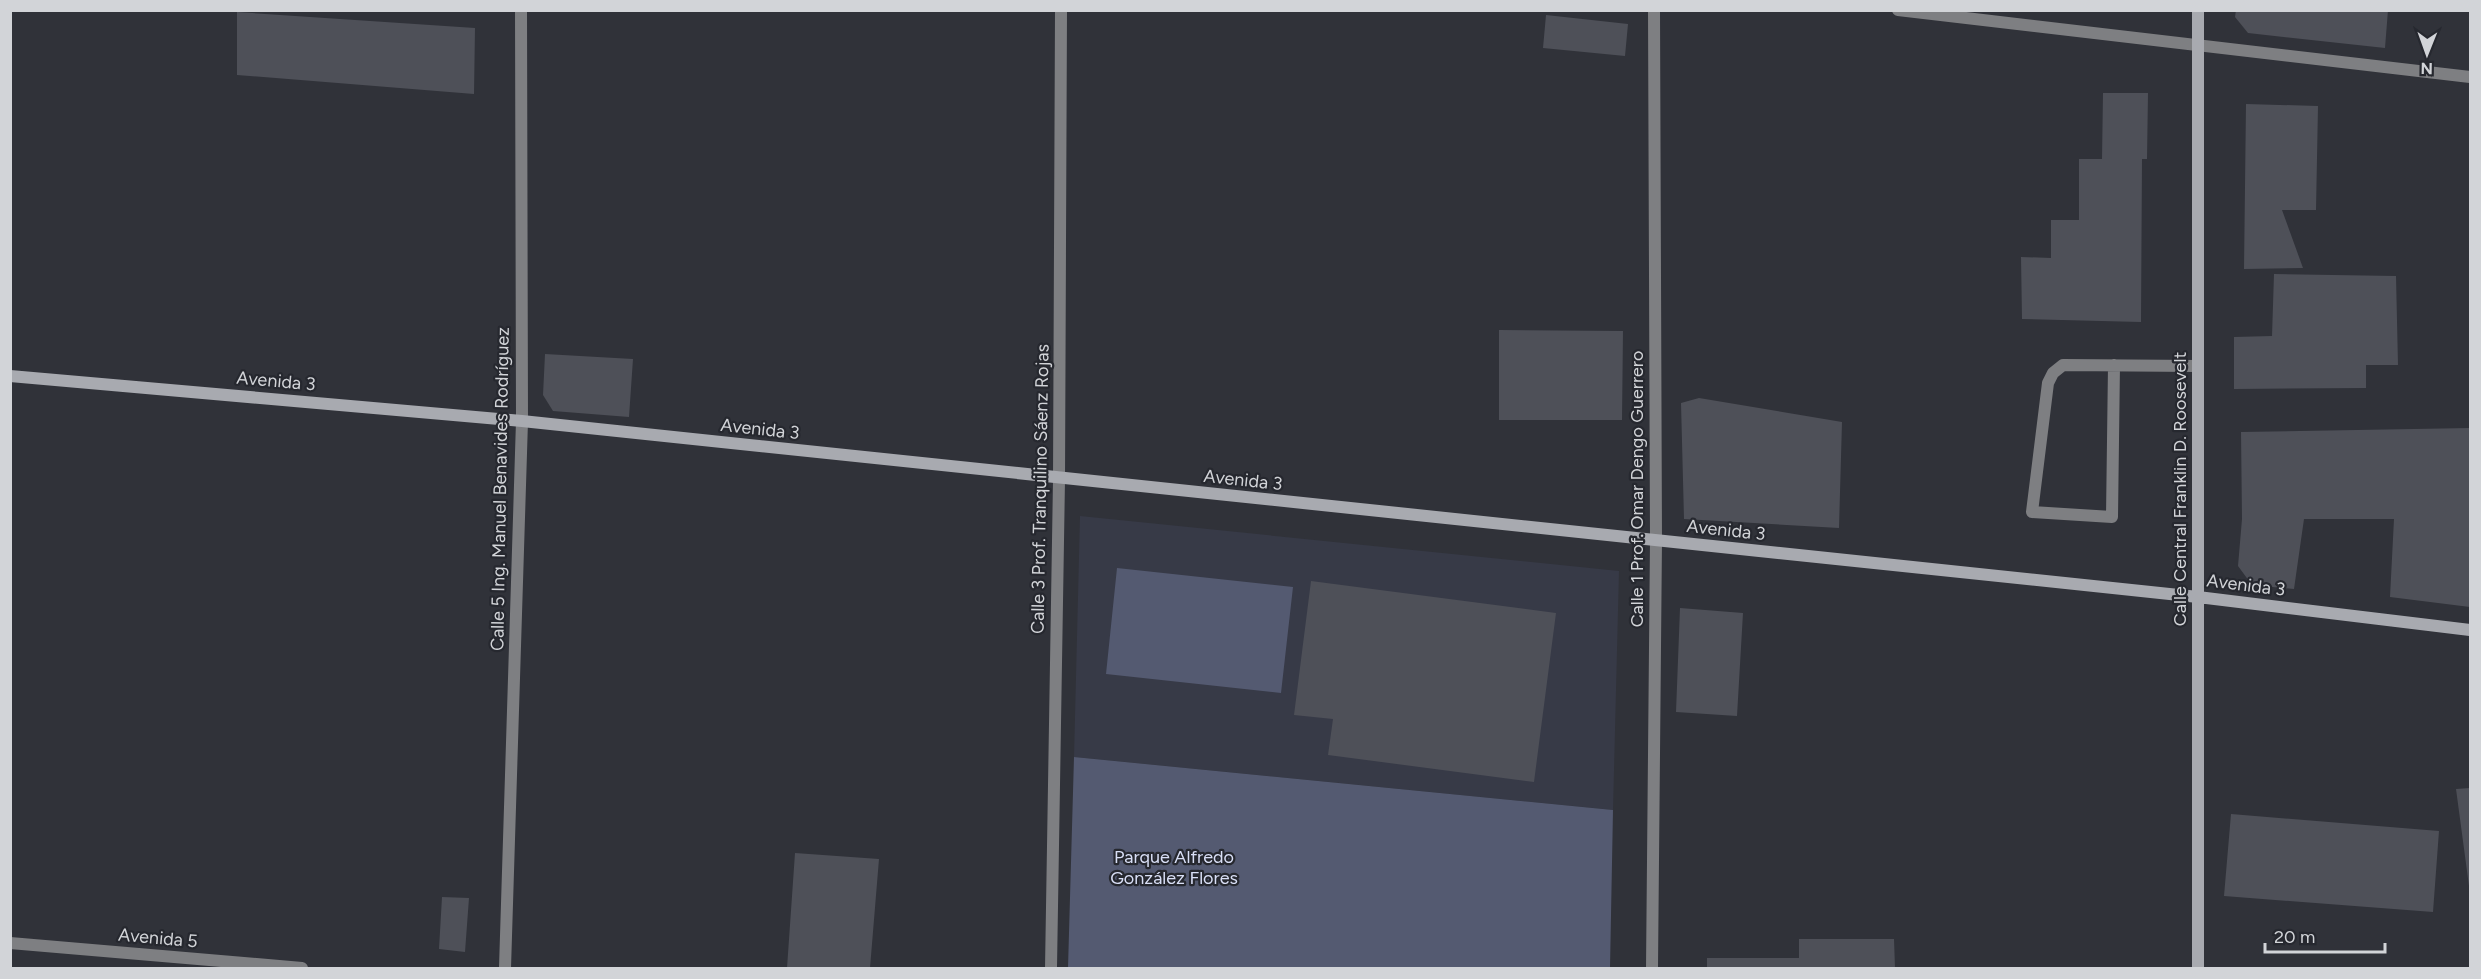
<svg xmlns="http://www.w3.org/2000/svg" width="2481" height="979" font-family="Figtree,sans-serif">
	<rect width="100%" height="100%" fill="#303239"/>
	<path fill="#373a47" d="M1080,516L1619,571L1613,810L1074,757Z"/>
	<path fill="#545a71" d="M1117,568L1293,587L1281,693L1106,674Z
		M1074,757L1613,810L1610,968H1068Z"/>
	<path fill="#4e5058" d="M2236,10H2388L2385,48L2248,33L2235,17Z
		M237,12L475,28L474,94L237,75Z
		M1546,15L1628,24L1625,56L1543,48Z
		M2103,93H2148L2147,159H2142L2141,322L2022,319L2021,257L2051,258V220H2079V159H2102Z
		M2246,104L2318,106L2316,210H2282L2303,268L2244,269Z
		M2274,274L2396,276L2398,365H2366V388L2234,389V337L2272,336Z
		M1499,330L1623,331L1622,420H1499Z
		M545,354L633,359L629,417L553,411L543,395Z
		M1699,398L1842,422L1839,528L1684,519L1681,403Z
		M2470,428V607L2390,597L2394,519H2304L2294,589L2252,585L2238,566L2242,519L2241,432Z
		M1311,581L1556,613L1534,782L1328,755L1333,719L1294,715Z
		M1680,608L1743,613L1737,716L1676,712Z
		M2470,788V886H2469L2456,789Z
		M2231,814L2439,831L2433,912L2224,896Z
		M795,853L879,859L870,968H787Z
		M442,897L469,898L465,952L439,949Z
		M1799,939H1894L1895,968H1707V958H1799Z"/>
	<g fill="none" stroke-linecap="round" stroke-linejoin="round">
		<path stroke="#7e7f82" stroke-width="12" d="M2114,365L2112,517L2032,512L2048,383L2053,373L2063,365L2198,366"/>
		<path stroke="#7e7f82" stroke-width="12" d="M1898,10L2470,77
			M10,943L302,968
			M505,968L522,421L521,10
			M1051,968L1059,480L1061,10
			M1652,968L1656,540L1654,10"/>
		<path stroke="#a8aab0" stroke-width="12" d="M2198,10V968
			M10,376L522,421L2198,597L2470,630"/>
	</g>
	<g text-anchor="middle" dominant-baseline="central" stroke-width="4.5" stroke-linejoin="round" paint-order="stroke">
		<g font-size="18" fill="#d2d4d8" stroke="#26282f">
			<text transform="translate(276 381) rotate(5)">Avenida 3</text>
			<text transform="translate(760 429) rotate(6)">Avenida 3</text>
			<text transform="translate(1243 480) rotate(6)">Avenida 3</text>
			<text transform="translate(500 489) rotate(-89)">Calle 5 Ing. Manuel Benavides Rodríguez</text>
			<text transform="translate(1040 489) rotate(-89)">Calle 3 Prof. Tranquilino Sáenz Rojas</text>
			<text transform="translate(1637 489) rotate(-90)">Calle 1 Prof. Omar Dengo Guerrero</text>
			<text transform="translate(2180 489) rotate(-90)">Calle Central Franklin D. Roosevelt</text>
			<text transform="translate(1726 530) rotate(6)">Avenida 3</text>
			<text transform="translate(2246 585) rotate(7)">Avenida 3</text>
			<text transform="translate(158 938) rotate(5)">Avenida 5</text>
		</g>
		<g font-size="18" fill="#d9dff6" stroke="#26282f">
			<text x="1174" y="857">Parque Alfredo<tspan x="1174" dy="21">González Flores</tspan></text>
		</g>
	</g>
	<rect width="2481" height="979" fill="none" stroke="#d2d4d8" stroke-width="24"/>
	<g transform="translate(2427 54) rotate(181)" stroke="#26282f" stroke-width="4.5" paint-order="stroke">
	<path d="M0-4.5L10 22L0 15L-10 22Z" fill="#d2d4d8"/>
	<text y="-9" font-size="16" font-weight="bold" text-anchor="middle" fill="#d2d4d8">N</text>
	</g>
	<path d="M2265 943v9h120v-9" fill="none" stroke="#d2d4d8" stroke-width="3"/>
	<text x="2274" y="943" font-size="18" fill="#d2d4d8" stroke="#26282f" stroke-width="4.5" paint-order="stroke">20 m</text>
</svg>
